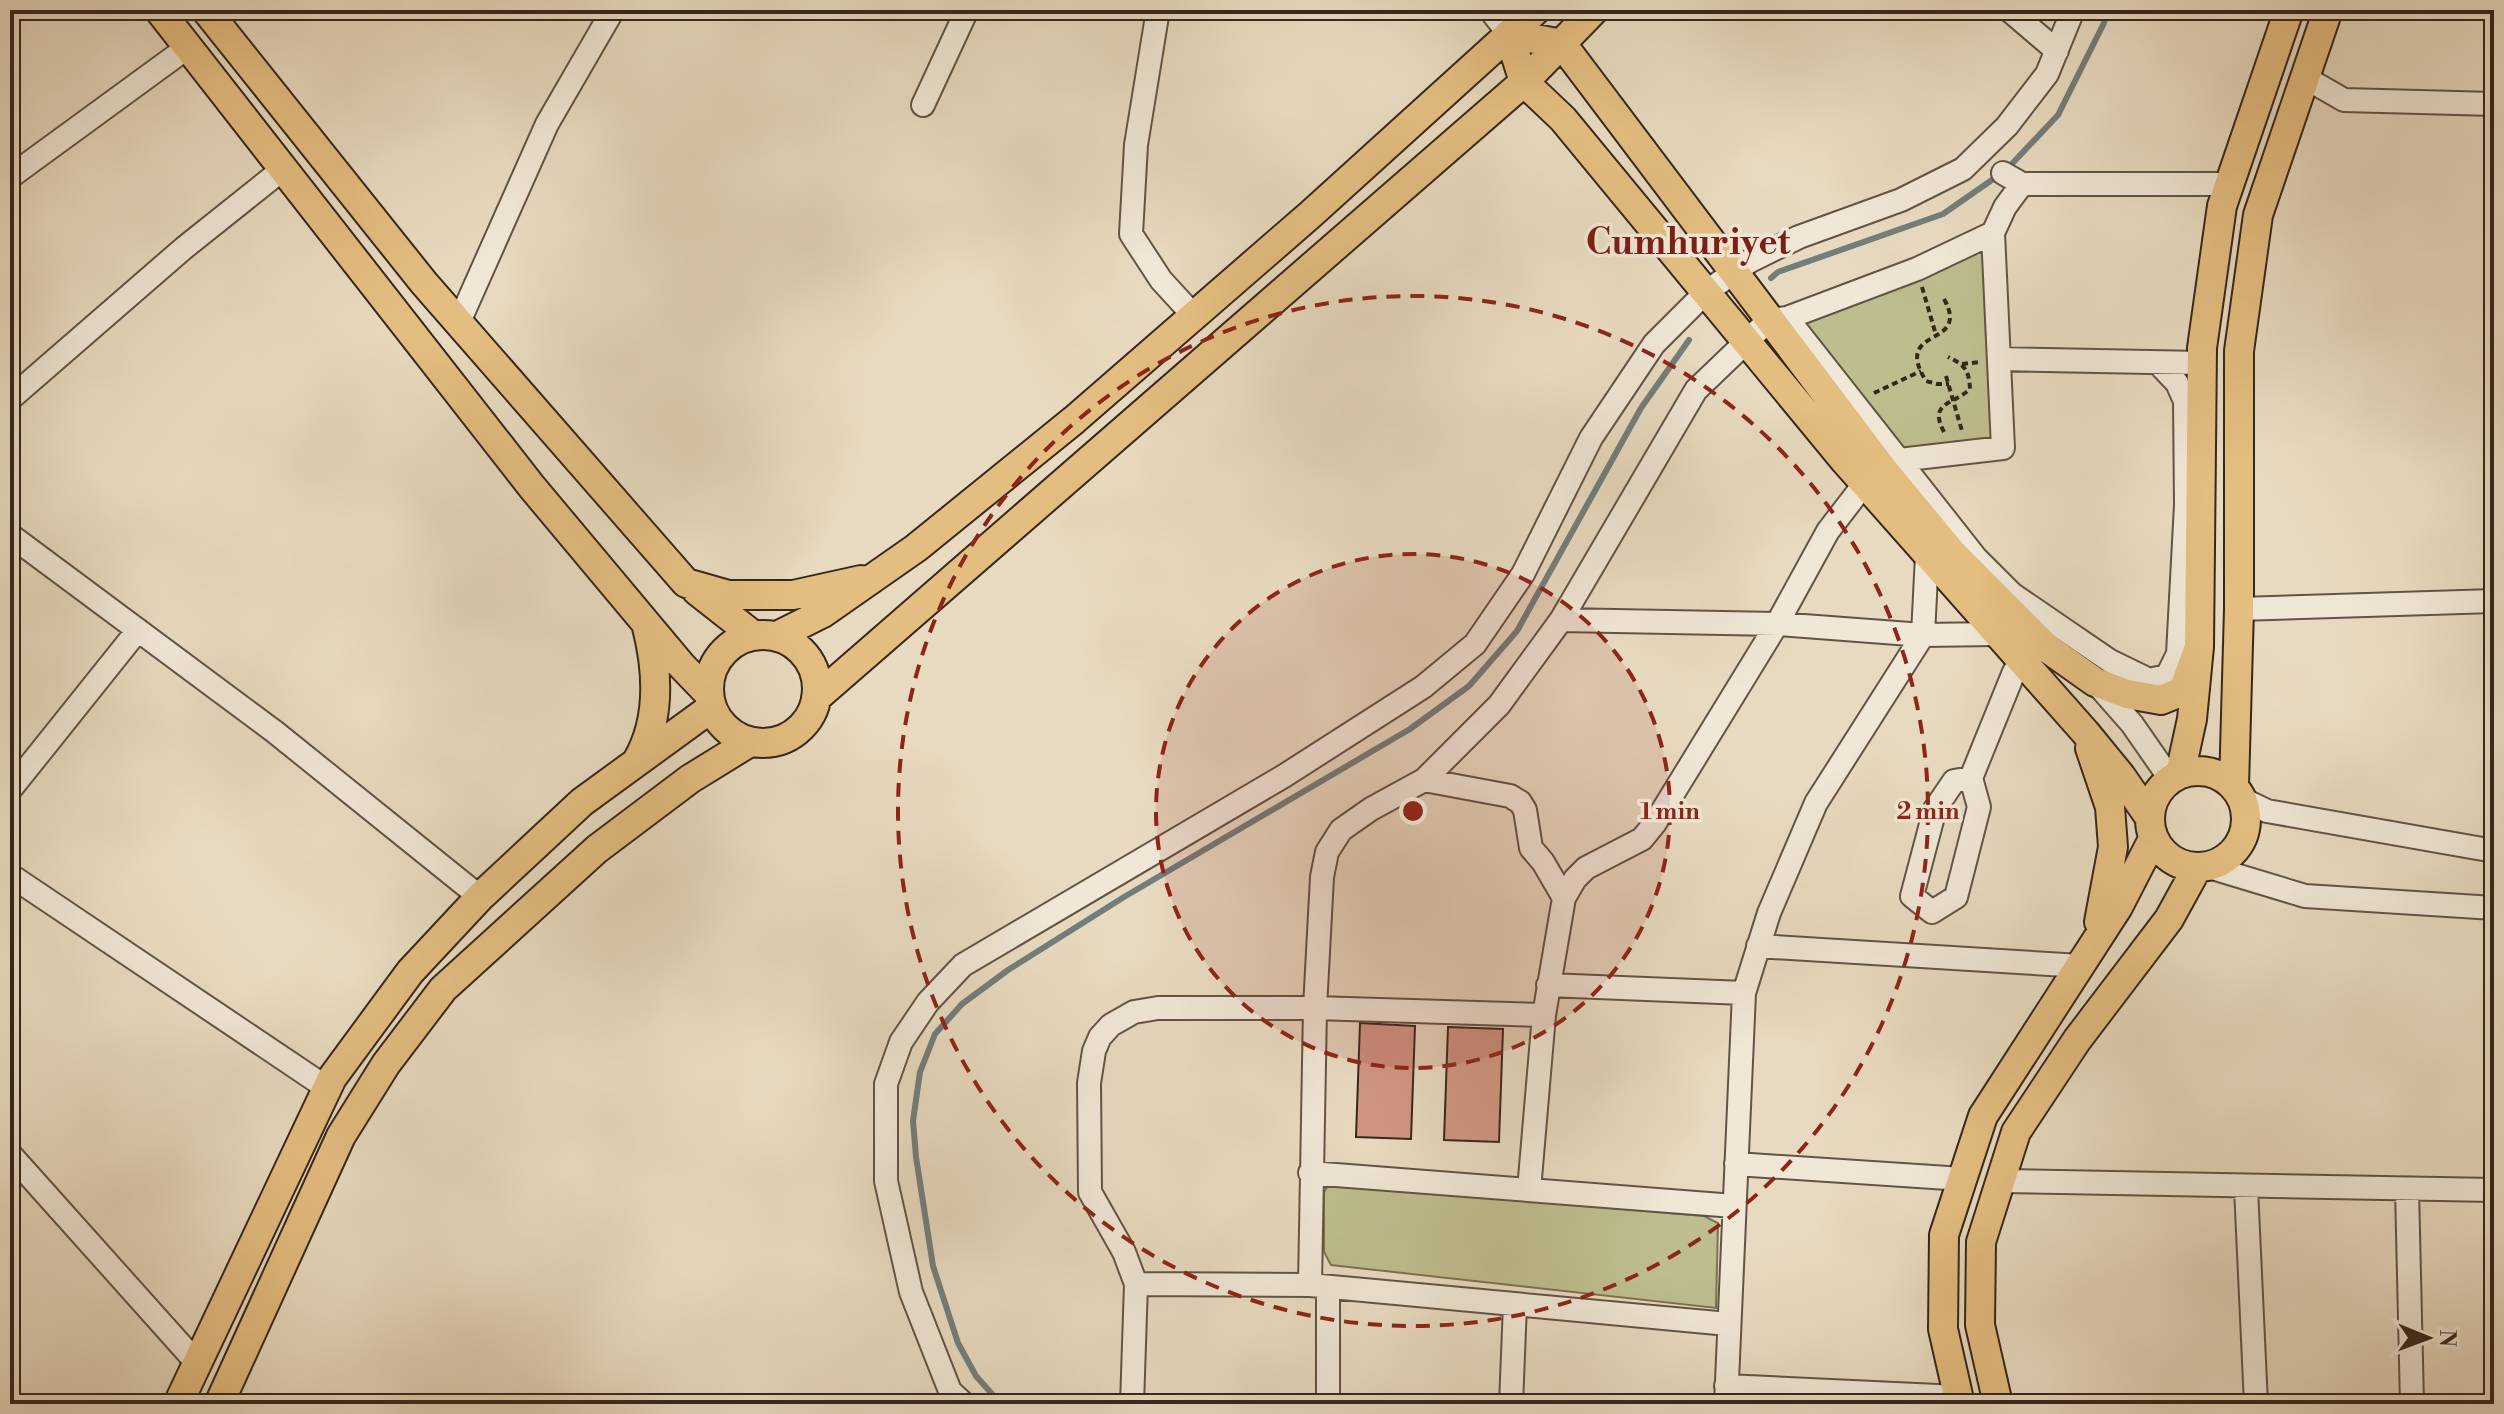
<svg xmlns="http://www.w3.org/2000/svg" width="2504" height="1414" font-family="'Libre Bodoni',serif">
	<rect width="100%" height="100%" fill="#e8dac0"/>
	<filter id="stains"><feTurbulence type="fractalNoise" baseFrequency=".0025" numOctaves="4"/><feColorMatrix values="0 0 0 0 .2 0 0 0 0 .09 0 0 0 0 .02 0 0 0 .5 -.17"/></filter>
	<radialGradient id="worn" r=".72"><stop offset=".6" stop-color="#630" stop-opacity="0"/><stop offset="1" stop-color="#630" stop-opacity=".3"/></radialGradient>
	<path fill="#bebd8d" stroke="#7a7254" stroke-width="2" d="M1988,240L1999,446L1901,458L1793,320Z
		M1329,1184L1704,1216L1718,1223L1716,1308L1331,1265L1324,1252V1192Z"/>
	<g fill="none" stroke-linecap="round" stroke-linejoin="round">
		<path stroke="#737e7b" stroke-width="6" d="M2008,168L2058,115L2104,23L2107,10
			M1771,278L1778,272L1943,214L1999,175
			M1001,1404L976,1376L958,1343L933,1266L916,1157L913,1121L920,1072L935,1034L962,1004L1008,970L1124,897L1410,729L1469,686L1517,631L1641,408L1689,340"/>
	</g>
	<path fill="#d29684" stroke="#36271c" stroke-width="2" d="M1360,1023L1415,1026L1411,1139L1356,1137Z
		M1448,1027L1503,1029L1499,1142L1444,1140Z"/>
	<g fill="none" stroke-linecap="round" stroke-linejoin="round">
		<g stroke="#625445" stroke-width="26">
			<path id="minor" d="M1158,10L1136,145L1131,234L1161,280L1194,316
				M1490,10L1509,34
				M2009,10L2057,51
				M2304,77L2344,100L2494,104
				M923,105L967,10
				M2003,173L2022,184H2229
				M10,177L188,47
				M1993,233L1917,269L1787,318L1976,558L2012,594L2110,661L2149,680L2167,676L2178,654L2186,505L2185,401L2177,383L2158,363
				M459,322L547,124L613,10
				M1999,359L2202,363
				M10,399L184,248L283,169
				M1899,460L2003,448L1993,233L2005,207L2022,184
				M10,535L275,732L480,897
				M2239,609L2494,601
				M1561,620L1777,624L1923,635L1996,634
				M2096,683L2132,724L2171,780
				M1971,778L1954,781L1935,809L1912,896L1932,912L1956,897L1979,807L1971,778L2014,672L2021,662
				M1424,780L1510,796L1520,802L1525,810L1531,848L1543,862L1564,898
				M10,790L138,630
				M2242,799L2267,811L2494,851
				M2209,867L2305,896L2494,908
				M10,875L327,1088
				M1758,946L2081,966
				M1548,985L1744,993
				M10,1154L197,1363
				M1736,1164L1963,1179
				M1310,1173L1734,1206
				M2000,1181L2494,1190
				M2246,1188L2256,1404
				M2407,1189L2412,1404
				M1529,1190L1544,1015L1564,898L1575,879L1586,868L1642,839L1655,823L1777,624L1828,531L1865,483
				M1136,1284L1310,1285L1728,1324
				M1310,1285L1315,1008L1322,877L1327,852L1341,830L1371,809L1424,780L1499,705L1561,620L1696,390L1769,320L1787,318
				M1328,1287V1404
				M1726,1386L1959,1397
				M964,1404L950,1391L911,1292L886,1181V1084L901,1042L928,1002L963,965L1284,776L1423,687L1475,644L1523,574L1591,438L1654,344L1706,292L1750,261L1799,237L1901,200L1963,169L2007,126L2047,74L2073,10
				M1132,1404L1136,1284L1124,1252L1090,1192L1089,1083L1094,1051L1100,1037L1111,1025L1134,1012L1158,1008H1315L1544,1015
				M1511,1404L1515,1305
				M1726,1404L1744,993L1769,913L1816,803L1923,635L1927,555"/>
		</g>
		<g stroke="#36271c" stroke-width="32">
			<path id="major" d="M159,10L532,487L681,665L708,693
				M206,10L424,283L686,583L728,595H793L861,580
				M697,591L753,635
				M709 689a54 54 0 1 1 108 0a54 54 0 1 1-108 0Z
				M777,636L823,613L916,548L1074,420L1311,214L1536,10
				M816,698L1524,82L1594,10
				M2090,748L2110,807L2113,847L2099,922
				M637,761C661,720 658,671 647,627
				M2150 819a48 48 0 1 1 96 0a48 48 0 1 1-96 0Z
				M2180,774L2192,719L2199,647L2202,348L2222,206L2289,10
				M2234,786L2239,609V351L2258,215L2328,10
				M2150,818L2121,776L2085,732L1845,461L1563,119L1524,82L1509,34L1562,44L1885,472L1953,554L2047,648L2095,682L2127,694L2161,700L2183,691L2199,647
				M178,1404L332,1078L410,972L480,897L582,802L711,708
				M219,1404L341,1136L386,1064L443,989L597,849L690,779L750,742
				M1960,1404L1943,1329L1944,1235L1983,1116L2118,907L2153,839
				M1998,1404L1980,1325L1981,1242L2016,1132L2077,1040L2169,919L2197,868"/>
		</g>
		<path stroke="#36271c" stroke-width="4" stroke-dasharray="6 4" stroke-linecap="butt" d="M1922,287L1936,335
			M1944,299C1972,349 1891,325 1926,381L1937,384H1949
			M1962,364L1980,362
			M1946,376L1962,431
			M1874,393L1921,371
			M1944,432C1928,402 1953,405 1970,389C1969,370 1965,365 1948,357"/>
		<use href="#minor" stroke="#f0e7d6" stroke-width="22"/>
		<use href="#major" stroke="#e4bd80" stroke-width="28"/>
	</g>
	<circle cx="1413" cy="811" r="257" fill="#8f2418" fill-opacity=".12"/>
	<g fill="none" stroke="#8f2418" stroke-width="4" stroke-dasharray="14 10">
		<circle cx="1413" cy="811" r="257"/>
		<circle cx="1413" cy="811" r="515"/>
	</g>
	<g text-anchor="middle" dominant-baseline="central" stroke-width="7" stroke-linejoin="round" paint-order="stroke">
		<g font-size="36" font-weight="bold" fill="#7a1f14" stroke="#f0e7d6">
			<text x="1688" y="243">Cumhuriyet</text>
		</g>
	</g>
	<circle cx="1413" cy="811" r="12" fill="#8f2418" stroke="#f0e7d6" stroke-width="4"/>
	<g font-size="24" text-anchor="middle" font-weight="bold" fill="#8f2418" stroke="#f0e7d6" stroke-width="7" stroke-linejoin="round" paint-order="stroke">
		<text x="1670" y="819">1 min</text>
		<text x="1928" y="819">2 min</text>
	</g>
	<rect width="2504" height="1414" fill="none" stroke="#e8dac0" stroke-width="40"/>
	<rect x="12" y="12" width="2480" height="1390" fill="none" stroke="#36271c" stroke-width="4"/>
	<rect x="20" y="20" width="2464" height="1374" fill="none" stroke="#36271c" stroke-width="2"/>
	<g transform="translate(2428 1338) rotate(91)" stroke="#f0e7d6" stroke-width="6" paint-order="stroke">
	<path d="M0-6L14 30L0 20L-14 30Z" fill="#36271c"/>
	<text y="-12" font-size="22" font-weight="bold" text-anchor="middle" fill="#36271c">N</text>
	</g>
	<rect width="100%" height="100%" filter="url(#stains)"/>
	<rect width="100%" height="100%" fill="url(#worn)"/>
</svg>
